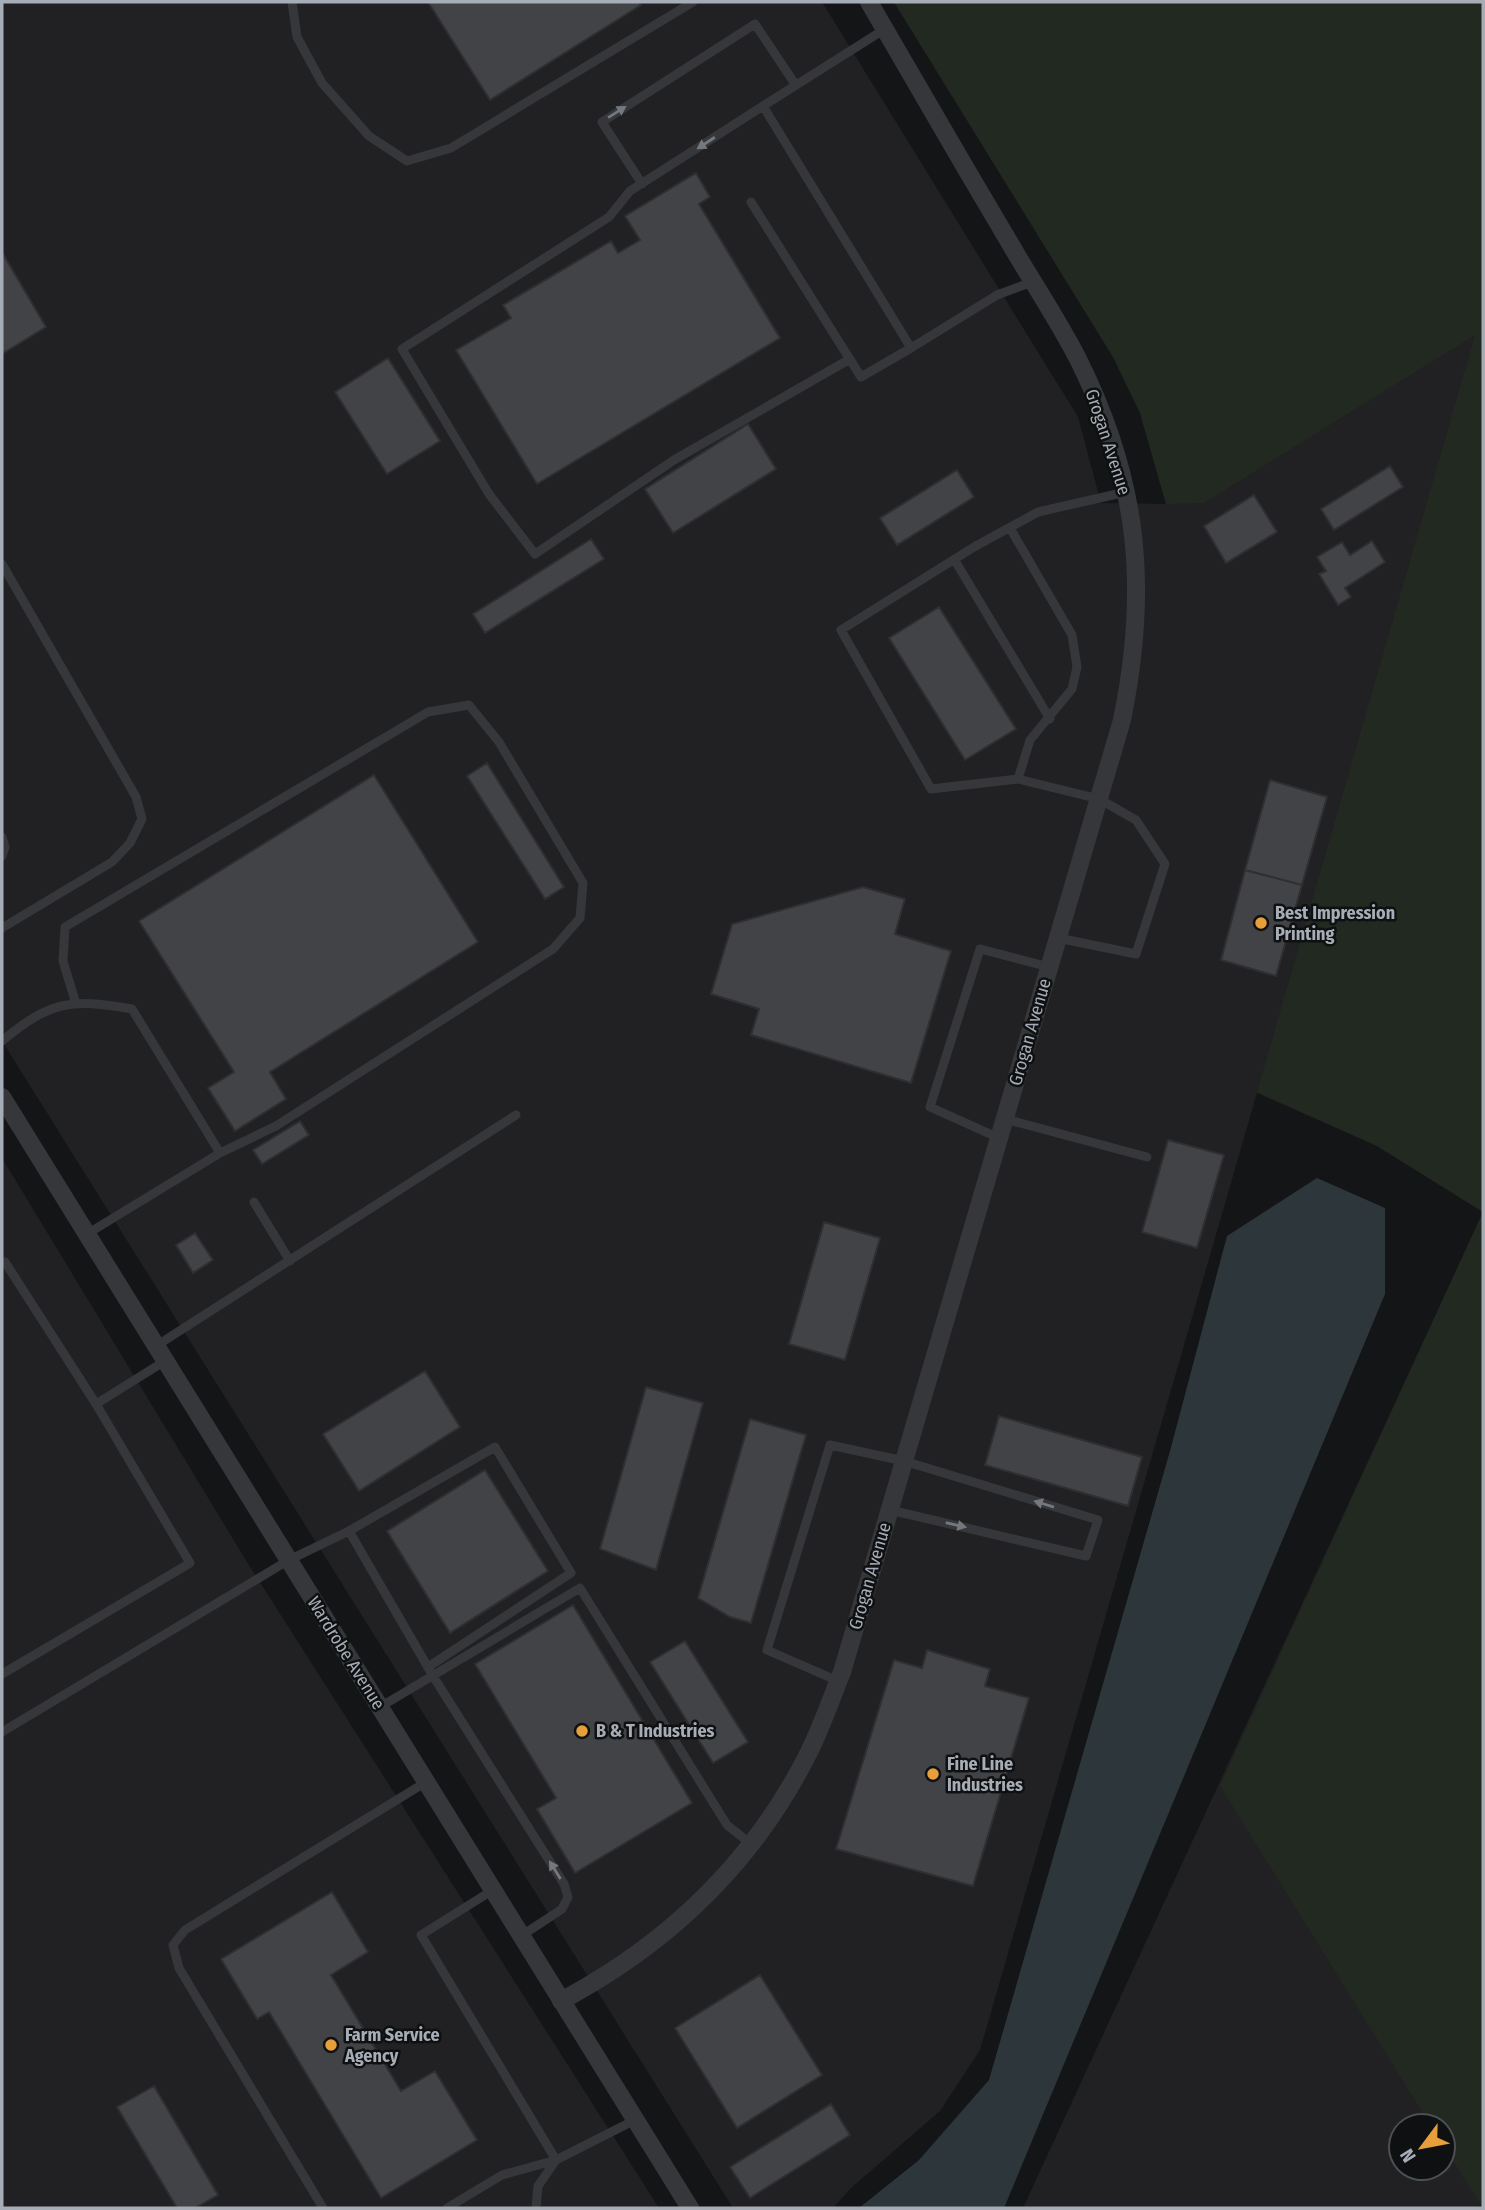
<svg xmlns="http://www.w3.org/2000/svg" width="1485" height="2210" font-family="'Fira Sans Condensed',sans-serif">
	<rect width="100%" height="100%" fill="#141516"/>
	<path fill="#212123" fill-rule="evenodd" d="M2,2H822L1078,417L1101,503L1166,504L1140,413L1113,357L894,2H1483V2208H1023L1483,1212L1377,1146L1257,1093L980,2050L940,2111L851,2188L833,2208H733L2,1041ZM1401,2126H1443V2168H1401Z
		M2,1158L247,1562L659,2208H2Z"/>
	<path fill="#212921" d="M894,2H1483V2208L1443,2145V2126H1431L1220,1786L1483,1212L1377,1146L1257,1092L1475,335L1204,503L1166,504L1140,413L1113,357Z"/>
	<path fill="#2d363b" d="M1317,1178L1385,1208V1294L1004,2208H859L919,2160L989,2080L1170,1451L1227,1236Z"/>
	<path fill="#414346" stroke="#2f2f32" stroke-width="2" d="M428,2H639L641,5L490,100Z
		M696,173L710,197L699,204L780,338L537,484L456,350L511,318L503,305L611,241L618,253L640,240L625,216Z
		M2,252L46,327L2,354Z
		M388,358L440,441L387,474L335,392Z
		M748,424L776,469L673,533L645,489Z
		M1390,466L1403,487L1334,530L1321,509Z
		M957,470L974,497L897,545L880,518Z
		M1254,495L1277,532L1226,563L1204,526Z
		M591,539L604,559L485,633L473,614Z
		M1372,541L1385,562L1345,588L1351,597L1338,605L1319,574L1326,571L1317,557L1342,542L1350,555Z
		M939,607L1016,729L965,760L889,638Z
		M487,763L564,887L545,899L467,776Z
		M374,775L478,942L270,1072L286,1099L235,1131L208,1088L234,1072L139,921Z
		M1270,780L1327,797L1302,885L1245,870Z
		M1245,870L1302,885L1276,976L1221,960Z
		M863,887L905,899L895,934L951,951L911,1083L751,1035L759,1009L711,994L732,924Z
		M300,1121L309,1135L262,1164L253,1150Z
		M1168,1140L1224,1155L1197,1248L1142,1232Z
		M824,1222L880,1238L845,1360L789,1344Z
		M195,1233L213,1260L193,1273L176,1245Z
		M425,1371L460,1427L359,1491L323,1434Z
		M646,1387L703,1403L656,1570L600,1549Z
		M999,1416L1142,1457L1128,1506L985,1465Z
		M750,1419L806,1435L751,1623L730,1617L698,1598Z
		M485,1470L548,1571L450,1633L387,1531Z
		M573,1605L692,1803L575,1873L537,1809L556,1798L475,1664Z
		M685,1641L748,1742L713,1763L650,1662Z
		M927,1650L990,1669L985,1686L1029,1698L973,1886L836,1849L894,1660L922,1668Z
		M332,1892L368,1952L331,1975L401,2091L435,2071L477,2140L381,2198L269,2012L257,2019L221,1959Z
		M760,1975L822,2075L737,2128L675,2028Z
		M154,2086L218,2195L195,2208H177L117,2107Z
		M831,2104L850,2135L750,2198L730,2167Z"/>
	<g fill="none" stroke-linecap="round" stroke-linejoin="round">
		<path stroke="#36373b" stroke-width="9" d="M292,2L297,37L322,83L369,136L407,161L451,148L693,2
			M885,29L763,106L911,348L997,295L1032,282
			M763,106L630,191L609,217L402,349L489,494L535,554L674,460L850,359
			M642,184L602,122L755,24L795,84
			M751,202L861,377L911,348
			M1010,528L1072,635L1077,667L1072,689L1030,740L1018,779
			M954,559L1050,719
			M2,564L136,797L142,819L130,843L112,862L2,928
			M2,837L5,847L2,856
			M1058,938L1136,954L1165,864L1136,820L1099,799L1018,779L931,789L841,630L974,547L1038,512L1126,492
			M76,1004L63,961L65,927L428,712L469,705L499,742L583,883L580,918L553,949L276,1126L220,1153
			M2,1041C50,1001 71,998 132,1009L220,1153L87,1234
			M1005,1119L1147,1157
			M999,1138L930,1107L980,949L1049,967
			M254,1202L290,1261
			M156,1346L516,1115
			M96,1404L165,1361
			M349,1531L495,1447L571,1573L428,1667
			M2,1674L190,1563L96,1404L5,1262
			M838,1681L767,1650L830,1445L904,1461L1098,1520L1086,1556L890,1510
			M380,1707L580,1588L727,1825L751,1844
			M2,1732L289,1560L349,1531L433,1676L564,1884L568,1897L562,1909L521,1936
			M493,1890L421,1935L556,2160L635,2120
			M323,2208L179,1968L173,1945L185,1930L426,1782
			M447,2208L502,2175L556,2160
			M536,2208L538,2186L556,2160"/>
		<path stroke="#36373b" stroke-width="18" d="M2,1097L690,2208
			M561,2001C668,1944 752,1864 807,1756C821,1729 831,1699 842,1672L1122,720C1149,588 1139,481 1078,359C1057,318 1031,280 1008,240C961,161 915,81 869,2"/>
	</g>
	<defs><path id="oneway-solid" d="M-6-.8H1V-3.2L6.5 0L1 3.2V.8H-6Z" transform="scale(1.75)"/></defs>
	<g fill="#74787f">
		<use href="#oneway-solid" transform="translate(617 112) rotate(-32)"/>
		<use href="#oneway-solid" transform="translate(706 143) rotate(147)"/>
		<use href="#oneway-solid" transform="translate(1044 1504) rotate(-163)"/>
		<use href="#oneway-solid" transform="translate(956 1525) rotate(13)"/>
		<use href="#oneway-solid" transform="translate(555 1870) rotate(-122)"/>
	</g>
	<g fill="#e79f3c" stroke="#0f1011" stroke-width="2.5">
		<circle cx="1261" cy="923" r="7"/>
		<circle cx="582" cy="1731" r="7"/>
		<circle cx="933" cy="1774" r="7"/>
		<circle cx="331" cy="2045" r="7"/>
	</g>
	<g text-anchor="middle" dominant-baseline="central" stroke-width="5" stroke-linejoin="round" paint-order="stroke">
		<g font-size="18" fill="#a7adb6" stroke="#0f1011">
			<text transform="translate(1108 442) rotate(72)">Grogan Avenue</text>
			<text transform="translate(1030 1032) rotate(-74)">Grogan Avenue</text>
			<text transform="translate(870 1576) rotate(-74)">Grogan Avenue</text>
			<text transform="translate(346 1653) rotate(58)">Wardrobe Avenue</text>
		</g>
		<g font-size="18" font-weight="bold" fill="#a7adb6" stroke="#0f1011" text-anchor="start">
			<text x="1275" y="913">Best Impression<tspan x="1275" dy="21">Printing</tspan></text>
			<text x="596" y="1731">B &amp; T Industries</text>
			<text x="947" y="1764">Fine Line<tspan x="947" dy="21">Industries</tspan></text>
			<text x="345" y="2035">Farm Service<tspan x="345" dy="21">Agency</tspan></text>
		</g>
	</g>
	<rect width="1485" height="2210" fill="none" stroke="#a7adb6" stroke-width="7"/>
	<g transform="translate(1422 2147) rotate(238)"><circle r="33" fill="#0f1011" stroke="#4c4f53" stroke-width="2"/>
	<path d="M0-5L12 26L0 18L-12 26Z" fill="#e79f3c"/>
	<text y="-10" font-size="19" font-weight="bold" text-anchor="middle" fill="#a7adb6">N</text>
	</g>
</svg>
